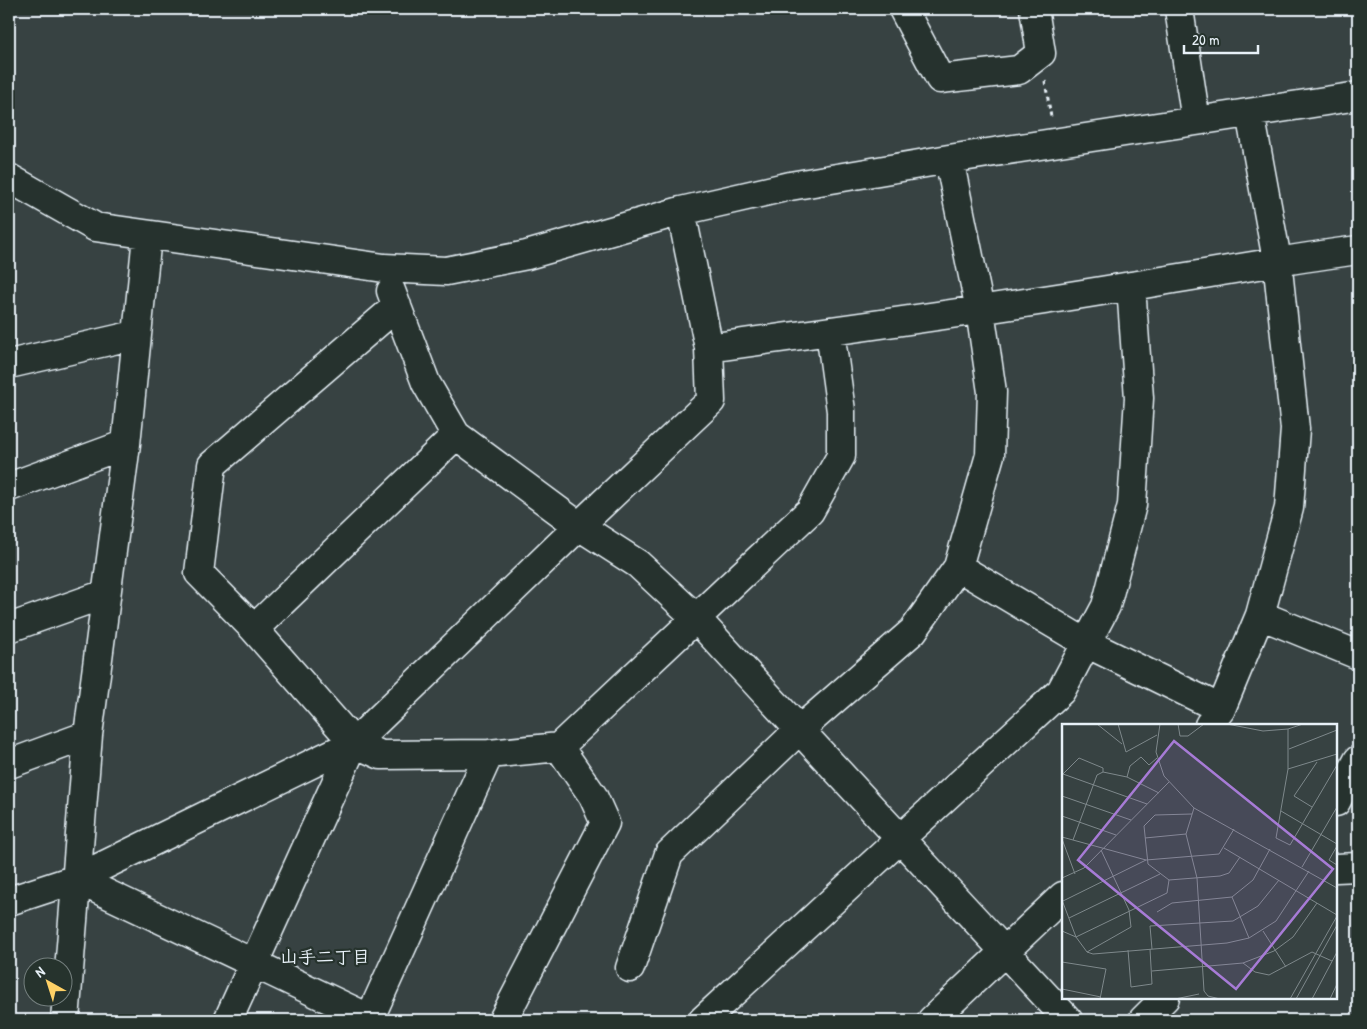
<svg xmlns="http://www.w3.org/2000/svg" width="1367" height="1029" font-family="'Patrick Hand','Klee One',sans-serif">
	<rect width="100%" height="100%" fill="#374242"/>
	<filter id="ink" filterUnits="userSpaceOnUse"><feTurbulence type="fractalNoise" baseFrequency=".02" numOctaves="2"/><feDisplacementMap in="SourceGraphic" scale="10" xChannelSelector="R" yChannelSelector="G"/><feConvolveMatrix kernelMatrix="1 2 1 2 8 2 1 2 1" color-interpolation-filters="sRGB"/></filter>
	<g filter="url(#ink)">
		<g fill="none" stroke-linecap="round" stroke-linejoin="round">
			<g stroke="#e8f1f8" stroke-width="31">
				<path id="minor" d="M903,9L940,79L1019,70L1041,53L1034,9
					M1179,9L1196,121
					M9,178L95,227L384,268L446,271L527,255L681,211L790,186L949,159L1358,96
					M391,291L426,383L456,435L579,526L638,564L695,617L1068,1020
					M397,306L212,465L199,573L254,629L354,743L381,755L489,754L559,747L810,511L841,456V411L830,331
					M709,348C850,328 991,310 1131,286C1207,274 1282,260 1358,250
					M9,364L135,335
					M9,487L126,444
					M958,567L1086,643L1221,709
					M1260,615L1358,655
					M9,628L105,594
					M254,629L456,435
					M1209,725L1221,709L1260,615L1289,508L1295,429L1277,260L1250,113
					M9,764L88,735
					M1336,802L1358,760
					M1336,868L1358,867
					M76,879L373,1020
					M9,901L76,879L354,743L579,526L711,401L709,348L681,211
					M630,968L669,854L798,731L913,631L958,567L990,455L992,392L980,310L949,159
					M65,1020L88,735L126,444L147,236
					M228,1020L354,743
					M369,1020L489,754
					M503,1020L605,823L593,796L559,747
					M703,1020L1061,691L1106,606L1132,505L1139,398L1131,286
					M932,1020L1063,896
					M1143,1020L1165,998"/>
			</g>
			<path stroke="#e8f1f8" stroke-width="3" stroke-dasharray="4 4" stroke-linecap="butt" d="M1045,81L1051,117"/>
			<use href="#minor" stroke="#26332d" stroke-width="28"/>
		</g>
	</g>
	<g text-anchor="middle" dominant-baseline="central" stroke-width="4.5" stroke-linejoin="round" paint-order="stroke">
		<g font-size="18" font-weight="bold" fill="#e8f1f8" stroke="#26332d">
			<text x="325" y="956">山手二丁目</text>
		</g>
	</g>
	<g transform="translate(1062 724)">
		<rect width="275" height="275" fill="#374242"/>
		<path fill="none" stroke="#7e888b" stroke-width="1" d="M35,0L60,20M56,0L64,28L95,11M98,0L94,28L102,52L132,84L275,164M116,0L118,12H126L142,0M165,0L201,7L226,5L241,0M226,5V45L214,114L228,121L275,41M227,25L275,6M226,45L275,30M65,53L68,42L79,33L87,41L95,34M0,72L69,96M85,80L1,50L17,34L41,44V48L65,53L97,69M250,83L232,72L255,38M132,84L124,110L135,154L142,267L146,272L158,275M219,87L275,120M130,90L93,91L82,102L86,140L107,156L158,152L167,149L178,133M0,92L54,111M0,113L84,136L157,130L172,105M83,114L124,110M0,115L13,150M11,116L35,51L41,48M275,122L267,136L275,141M162,124L275,191M240,143L275,83M0,154L22,144L107,58M170,173L187,214M0,176L14,213L25,228L31,230L165,219L187,214L214,197L247,147M1,177L84,136M95,188L110,179L170,173L191,156L208,125M7,194L98,150M0,207L14,213L105,169L107,156M201,207L224,243M90,225L88,202L171,197L196,182L217,156M66,226L69,263L90,260L88,225M25,228L69,203L67,186L39,126M0,238L44,245L38,275M181,239L193,248L207,251L250,228L270,237M90,247L181,239L212,227L231,213L255,179M0,265L39,273M113,275L137,270M228,275L275,192M234,275L275,201M250,275L275,228M268,275L275,260"/>
		<path fill="#a77bd6" fill-opacity="0.15" stroke="#a77bd6" stroke-width="2.5" d="M112,17L271,145L174,265L16,136Z"/>
		<rect width="275" height="275" fill="none" stroke="#e8f1f8" stroke-width="2.5"/>
	</g>
	<rect width="1367" height="1029" fill="none" stroke="#26332d" stroke-width="30"/>
	<rect x="15" y="15" width="1337" height="999" fill="none" stroke="#e8f1f8" stroke-width="2" filter="url(#ink)"/>
	<g transform="translate(48 982) rotate(321)"><circle r="24" fill="#26332d" stroke="#747f7e"/>
	<path d="M0-4L9 19L0 12L-9 19Z" fill="#ffd166"/>
	<text y="-8" font-size="14" font-weight="bold" text-anchor="middle" fill="#e8f1f8">N</text>
	</g>
	<path d="M1184 45v8h74v-8" fill="none" stroke="#e8f1f8" stroke-width="2.5"/>
	<text x="1192" y="45" font-size="15" fill="#e8f1f8" stroke="#26332d" stroke-width="4" paint-order="stroke">20 m</text>
</svg>
